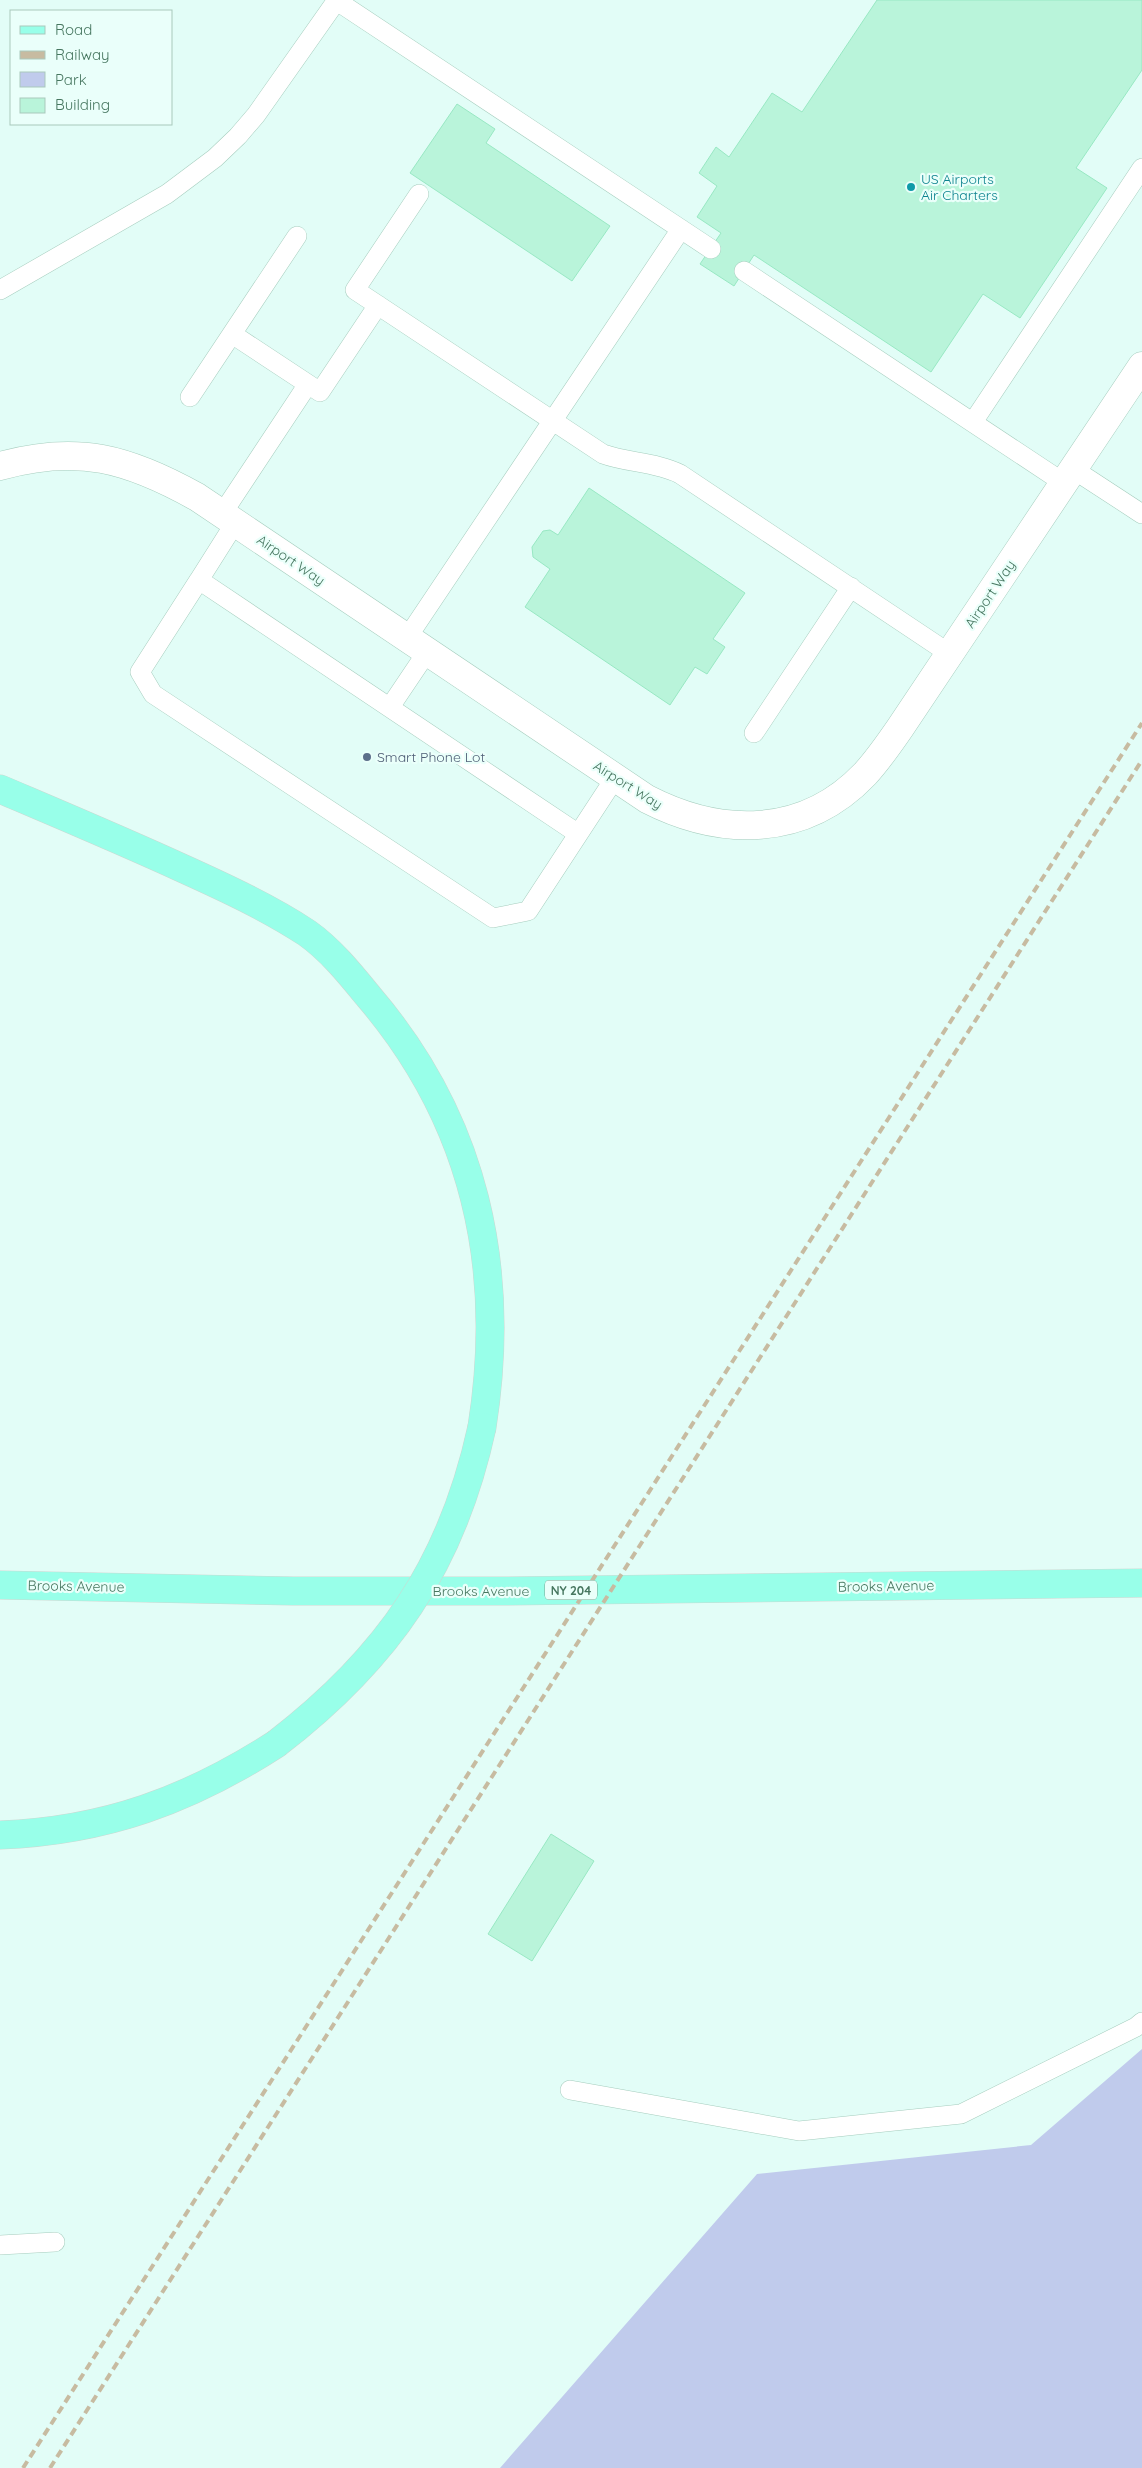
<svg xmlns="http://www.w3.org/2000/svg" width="1142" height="2468" font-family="Quicksand,sans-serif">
	<rect width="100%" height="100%" fill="#e2fdf7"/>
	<path fill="#c0cbec" d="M1142,2049V2468H500L757,2174L1031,2145Z"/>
	<path fill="#b9f4da" stroke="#98e8c3" d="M877,0H1142V70L1076,168L1107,188L1020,318L983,294L931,372L754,255L734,286L700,264L721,233L697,217L717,186L699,173L716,147L729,157L772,93L802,112Z
		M457,104L495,129L486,143L610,226L572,281L410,173Z
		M589,488L745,593L713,639L725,647L707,674L695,667L670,705L525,607L550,569L533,557L532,547L543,531L550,530L558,535Z
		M551,1834L594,1861L532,1961L488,1934Z"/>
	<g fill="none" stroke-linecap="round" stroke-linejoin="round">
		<g stroke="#a6cdbe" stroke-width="20">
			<path id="lane" d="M337,1L711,249
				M419,194L355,290L603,454C628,463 656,462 680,474L950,654
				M744,271L1064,483
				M0,290L167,194L215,158L238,136L256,115L337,0
				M232,334L320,392L378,305
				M190,397L297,236
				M973,422L1142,168
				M1073,469L1142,514
				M222,514L308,384
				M235,523L199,580L577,833
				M199,580L140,672L153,694L493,918L528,911L615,778
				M407,638L681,229
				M390,707L427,652
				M754,733L851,587
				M570,2090L799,2131L961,2114L1136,2027L1142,2022
				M0,2245L55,2242"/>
		</g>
		<g stroke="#a6cdbe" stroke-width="29">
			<path id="street" d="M0,466C78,444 129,459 197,497L647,799C721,837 804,838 865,774C878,760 889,744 900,728L1142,366"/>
		</g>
		<g stroke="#cbd9d2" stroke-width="29">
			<path id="primary" d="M0,789C61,815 123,841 184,869C226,888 269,908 307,933C331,950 351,975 369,997C475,1121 507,1268 482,1427
				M0,1585L293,1591H500L1142,1583
				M0,1835C105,1831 189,1800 276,1744"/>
		</g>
		<use href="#lane" stroke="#fff" stroke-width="19"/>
		<use href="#street" stroke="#fff" stroke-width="28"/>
		<use href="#primary" stroke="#98ffe9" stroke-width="28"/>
		<path stroke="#c7bba1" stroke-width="4" stroke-dasharray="8 5" stroke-linecap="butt" d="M23,2468L1142,723
			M50,2468L1142,760"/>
		<g stroke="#cbd9d2" stroke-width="29" stroke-linecap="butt">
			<path id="primary-bridge" d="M276,1744C388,1658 452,1565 482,1427"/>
		</g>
		<use href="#primary-bridge" stroke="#98ffe9" stroke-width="28"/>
	</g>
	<circle fill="#0f9aa8" stroke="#eafffa" stroke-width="2" cx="911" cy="187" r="5"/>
	<circle fill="#5c6f8a" stroke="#eafffa" stroke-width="2" cx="367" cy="757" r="5"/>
	<g text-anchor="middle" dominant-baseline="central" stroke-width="4.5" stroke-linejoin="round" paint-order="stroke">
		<rect fill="#eafffa" stroke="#78a08e" stroke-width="1" x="545" y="1580.5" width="52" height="19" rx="4"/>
		<g font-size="12" font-weight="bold" fill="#477760">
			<text x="571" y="1590">NY 204</text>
		</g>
		<g font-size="14" fill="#0d838f" stroke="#eafffa" text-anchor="start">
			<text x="921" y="179">US Airports<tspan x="921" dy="16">Air Charters</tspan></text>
		</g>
		<g font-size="14" fill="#477760" stroke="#eafffa">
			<text transform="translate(291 560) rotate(34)">Airport Way</text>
			<text transform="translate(990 594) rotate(-56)">Airport Way</text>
			<text transform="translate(628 785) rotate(32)">Airport Way</text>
			<text transform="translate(76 1586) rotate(1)">Brooks Avenue</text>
			<text transform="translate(886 1586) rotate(-1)">Brooks Avenue</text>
			<text x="481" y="1591">Brooks Avenue</text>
		</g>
		<g font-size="14" fill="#4e5e75" stroke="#eafffa" text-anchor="start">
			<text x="377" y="757">Smart Phone Lot</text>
		</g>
	</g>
	<rect x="10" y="10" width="162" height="115" fill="#eafffa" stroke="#a9c9bc"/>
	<rect x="20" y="26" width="25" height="8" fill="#98ffe9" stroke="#a9c9bc"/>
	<text x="55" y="35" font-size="15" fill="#477760">Road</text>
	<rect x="20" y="51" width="25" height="8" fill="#c7bba1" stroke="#a9c9bc"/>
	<text x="55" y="60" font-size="15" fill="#477760">Railway</text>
	<rect x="20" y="72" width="25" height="15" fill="#c0cbec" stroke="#a9c9bc"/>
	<text x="55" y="85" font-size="15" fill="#477760">Park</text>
	<rect x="20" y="98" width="25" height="15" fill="#b9f4da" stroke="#a9c9bc"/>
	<text x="55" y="110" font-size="15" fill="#477760">Building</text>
</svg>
